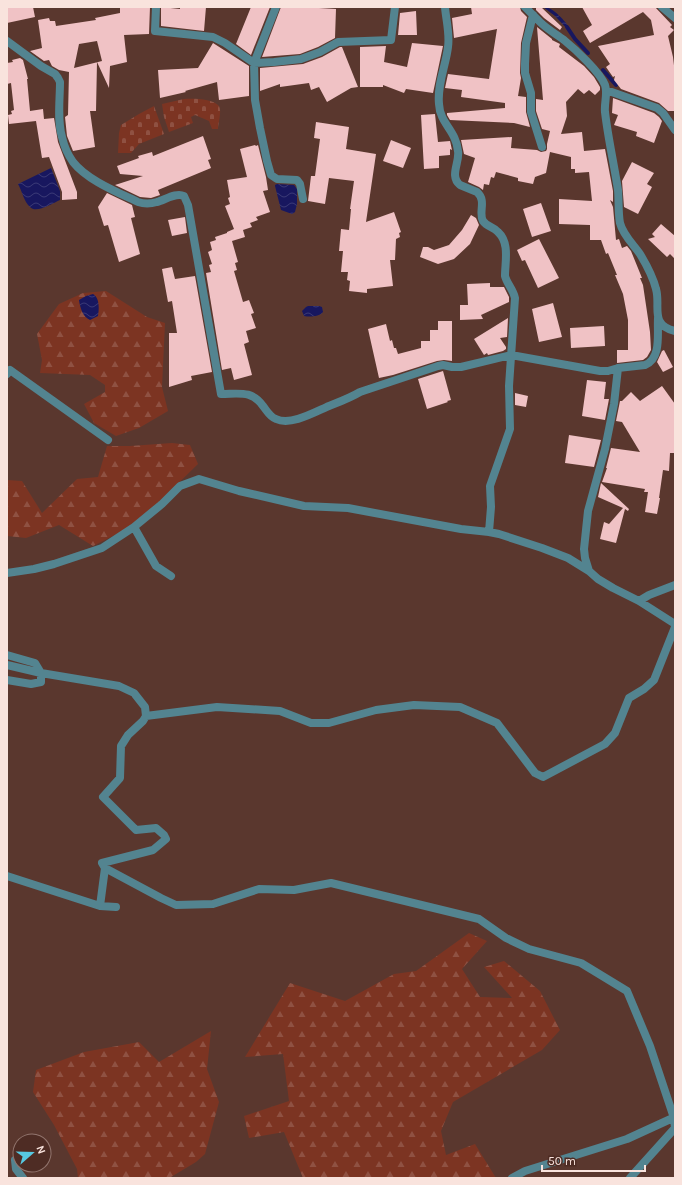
<svg xmlns="http://www.w3.org/2000/svg" width="682" height="1185" font-family="Karla,sans-serif">
	<defs>
		<pattern id="forest-firs" width="22" height="20" patternUnits="userSpaceOnUse"><rect width="22" height="20" fill="#7c3422"/><path d="M5 1l3.5 6h-7zM16 11l3.5 6h-7z" fill="#8f5142"/></pattern>
		<pattern id="cemetery-stones" width="16" height="16" patternUnits="userSpaceOnUse"><rect width="16" height="16" fill="#7c3422"/><path d="M2 7V4a2 2 0 0 1 4 0v3zM10 15v-3a2 2 0 0 1 4 0v3z" fill="#8f5142"/></pattern>
		<pattern id="water-waves" width="16" height="10" patternUnits="userSpaceOnUse"><rect width="16" height="10" fill="#18175f"/><path d="M0 5q4-4 8 0t8 0" fill="none" stroke="#3a3976"/></pattern>
	</defs>
	<rect width="100%" height="100%" fill="#5a372e"/>
	<path fill="url(#forest-firs)" d="M106,291L147,317L165,323L162,387L168,411L139,428L116,436L94,423L84,404L105,392V385L90,375L40,373L42,360L37,334L59,304L83,293Z
		M172,443L190,445L198,464L155,506L125,530L93,546L59,525L26,538L7,536V480L22,481L42,513L77,479L98,477L107,446H130Z
		M469,933L487,941L462,969L480,997L512,998L484,967L504,961L540,991L560,1030L542,1050L453,1102L441,1131L446,1155L475,1144L496,1178H303L284,1132L249,1138L244,1116L289,1101L283,1054L245,1057L290,983L345,1001L394,974L416,971Z
		M211,1031L207,1069L219,1102L205,1154L196,1162L171,1177V1178H78L77,1169L54,1125L33,1092L36,1070L84,1052L139,1042L159,1062Z"/>
	<path fill="url(#cemetery-stones)" d="M184,99C193,98 214,99 219,106C222,112 218,123 218,129H212L209,121L195,115L191,117L193,123L169,132L164,117L162,104Z
		M154,106L164,134L139,144L131,153H118L119,133L121,125L139,114Z"/>
	<path fill="url(#water-waves)" d="M543,7C554,7 565,21 571,30L569,31L555,16Z
		M51,168L60,191V200C53,203 36,214 30,207C24,202 22,191 18,184Z
		M277,184L294,185L297,189V204L295,212L292,214L281,210L275,186V185Z
		M93,294C100,298 99,309 98,316L90,320C83,317 80,308 79,300L86,296Z
		M308,306H319L322,307L323,312C319,317 310,317 304,316L302,311L306,307Z"/>
	<g fill="none" stroke-linecap="round" stroke-linejoin="round">
		<path stroke="#18175f" stroke-width="4" d="M567,27L575,39L588,53
			M603,70L616,85"/>
	</g>
	<path fill="#f0c2c5" fill-rule="evenodd" d="M7,7H33L35,17L7,23Z
		M120,7H150L149,34L124,35L127,62L110,66L109,88L97,62L96,111H90L95,147L73,151L67,136L65,117L68,115L69,72L59,70L52,66L49,60L44,61L30,51L42,48L38,20L49,18L50,21H55L56,26L96,20L95,18L120,13ZM97,41L102,61L74,68L79,44Z
		M161,7L180,9V7H206L204,31L161,26Z
		M251,7H270L251,55L236,44Z
		M281,7H319V8L336,9L335,38L318,47L300,54L262,57Z
		M471,7H520L521,11L527,17L521,43L520,73L521,78L518,96L526,97V112L530,127L514,123L450,120L447,115V113L505,108V103L461,97L462,90L445,88L448,74L489,79L497,29L454,38L452,18L472,14Z
		M536,7H541L562,27L560,30L544,18L536,10Z
		M582,7H655L672,25L670,27L674,30L668,36L673,57L675,74V111H668L659,103L621,89L614,80L615,76L613,77L606,67L610,64L598,46L654,35L651,20L643,12L590,43L583,31L592,25Z
		M416,11L417,35H398L400,13Z
		M537,27L552,39V40L560,44L559,47L584,66L594,77L600,87V90L595,95L589,90L584,94L578,89L566,102L567,116L561,134L582,132L584,151L605,149L613,191V202L610,200L613,207L616,240L619,239L622,248L627,246L631,251L642,278H640L643,285L650,332L651,350L647,357L643,360L617,363V350H628V320L623,294L615,275H617L608,253L606,254L601,240H590V225L559,224V199L592,201L589,172L575,173V169H571V157L550,152L546,173L535,177L533,184L518,181V178L496,172L494,178L491,177L489,185L484,184L483,190L479,187L468,182L475,158L464,154L461,140L512,137L511,148L537,150L541,152L546,151L547,149V144L550,131L542,129L536,111V99L543,100Z
		M213,43L249,66V96L219,100L217,82L185,91L186,92L160,98L158,70L198,68Z
		M412,43L443,46L433,93L406,89L404,93L383,85V87H360V47L386,46L384,62L407,67Z
		M340,47H342L358,87L351,88L327,102L319,87L311,90L309,83L280,87V84L260,91V68L303,64L322,57Z
		M20,58L23,60L28,79H27L30,111L43,109L44,119L54,118L58,142L77,192V199L62,200V192L49,157L42,158L36,121L9,124L8,115L12,114L11,111L14,110L11,83L7,84V63L13,62L12,60Z
		M613,98L654,113L659,117L662,121L654,143L636,136L637,132L614,125L618,115L612,113Z
		M435,114L438,142L450,141L452,150L450,149V155L439,156V168L424,169L421,115Z
		M316,122L349,127L346,149L376,154L366,222L394,212L401,232L399,233L400,237L396,239L395,260H390L393,286L367,289V293L349,291L350,281L347,280L348,272H341L343,251H339L341,229L349,230L351,209H350L354,181L329,178L325,204L308,201L311,176H315L320,139L314,138Z
		M203,136L211,159L208,160L211,168L158,190L160,195L151,198L140,197L115,185L143,176L120,174L117,166L139,158L138,156L152,152L153,156Z
		M391,140L411,148L403,168L383,161Z
		M255,145L256,146L258,145L266,177L268,190L263,191L270,212L256,217L258,220L250,223L252,227L243,230L245,237L232,241L238,262L235,263L237,270L234,271L243,302L249,300L254,313L251,314L256,328L246,331L249,342L244,344L252,375L234,380L231,368L222,370L206,273L211,272L209,265L212,264L208,252L212,250L210,242L216,240L215,237L227,233V232L234,229L225,206L230,204L228,198L230,197L227,180L247,177L240,149Z
		M632,162L654,173L647,184L652,187L638,214L624,207L622,181Z
		M107,193L132,205L135,217L131,218L140,254L119,262L108,225L104,226L98,207Z
		M541,203L551,231L532,237L523,209Z
		M471,215L476,218L479,225L470,244L454,259L438,264L420,257L423,247H428L434,250L449,245L462,230Z
		M185,217L187,233L172,236L168,220Z
		M661,224L675,236V259L670,254L667,257L648,239L655,237L652,234Z
		M539,239L559,278L538,288L525,260L522,261L517,250Z
		M172,267L175,279L195,276L212,372L191,376L192,380L169,387V333H177L172,301L168,302L162,269Z
		M490,283V287H504L509,297V302L481,315L483,319L460,320V305H468L467,284Z
		M553,303L562,337L539,342L532,309Z
		M508,318L507,337L500,338L506,347V349L503,351L488,355L487,353L484,355L474,339Z
		M438,321H452V361L444,360L437,361L393,375L379,378L368,329L386,324L390,341L392,340L394,348H396L398,354L421,348V341H430V330H438Z
		M604,326L605,346L571,348L570,328Z
		M664,350L673,367L663,372L657,362L662,351Z
		M443,371L451,400L447,401L448,402L427,409L418,379Z
		M587,380L606,382L604,399H609L605,420L582,416Z
		M662,386L675,404V453H670L669,471L663,470L659,498H660L657,514L645,512L648,492H644L645,489L602,482L607,468H606L611,448L640,452L622,422L616,421L620,401H622L631,392L640,401Z
		M515,393L528,396L526,407L515,405Z
		M569,435L601,440L594,467L565,463Z
		M601,483L629,509L628,511L625,509L616,543L600,539L604,522L609,524L623,508L598,497Z"/>
	<g fill="none" stroke-linecap="round" stroke-linejoin="round">
		<path stroke="#538490" stroke-width="8" d="M156,7L155,31L213,37L225,43L254,63L274,62L301,59L320,52L338,42L391,40L395,7
			M276,7L254,63L255,100L260,128L267,161L271,175L277,179L297,180L300,184L303,199
			M445,7C446,20 450,34 448,47C446,65 437,84 439,104C440,124 456,130 458,151C460,162 449,176 460,185L477,192C487,201 478,212 483,221C487,227 494,227 498,232C510,243 505,262 505,276C507,284 513,289 515,298L509,386L510,429L490,486L491,507L489,532
			M525,7C530,12 535,17 540,22C547,29 556,34 564,40C575,49 600,72 605,85C608,93 604,103 605,112C608,138 614,164 618,190C619,201 618,212 620,223C623,235 633,244 640,254C646,264 653,277 656,289C661,306 649,325 675,331
			M662,7L675,18
			M533,15L526,43L525,64V73L531,93V112L542,147
			M7,41L41,66L55,74L58,78L60,82C60,100 57,120 62,137C64,146 68,155 73,162C87,180 117,192 138,202C144,204 150,204 157,202C165,200 176,192 184,196L188,205L221,394C239,394 252,390 263,406C267,411 270,417 276,419C291,426 315,412 329,406C339,402 350,398 360,392L438,366L443,365L452,367H461L511,355L600,371H608L618,368L645,365C662,358 657,333 658,318
			M606,90L657,108L663,113L675,130
			M7,374L10,370L108,440
			M134,527L156,566L171,576
			M589,571L585,558L584,549L588,511L605,449L614,404L618,368
			M7,573L34,569L54,564L102,548L134,527L162,504L180,486L199,479L239,491L304,506L348,508L461,529L489,532L499,534L542,548L568,558L589,571L598,579L613,588L639,601L675,624
			M639,601L649,595L675,585
			M7,655L35,663L41,673V682L31,684L7,680
			M7,665L41,673L119,686L134,693L145,707L146,716L143,721L128,735L121,746L120,778L103,797L136,830L156,828L164,835L166,839L153,850L102,863L105,868L100,906
			M146,716L217,707L280,711L311,723H329L376,710L414,705L460,707L497,723L535,773L543,777L605,744L615,733L629,698L644,689L654,680L675,627
			M105,868L161,898L176,905L213,904L259,889L294,890L331,883L479,919L506,938L529,949L581,963L627,991L650,1046L674,1118L675,1128L630,1178
			M7,876L100,906L116,907
			M20,1159L15,1160L16,1169L23,1178
			M512,1178L525,1171L627,1139L675,1117"/>
	</g>
	<rect width="682" height="1185" fill="none" stroke="#f9e3dd" stroke-width="16"/>
	<g transform="translate(32 1153) rotate(70)"><circle r="19" fill="#4e2c24" stroke="#92756e"/>
	<path d="M0-3L7 15L0 10L-7 15Z" fill="#57c9e2"/>
	<text y="-6" font-size="11" font-weight="bold" text-anchor="middle" fill="#f9e3dd">N</text>
	</g>
	<path d="M542 1165v6h103v-6" fill="none" stroke="#f9e3dd" stroke-width="2"/>
	<text x="548" y="1165" font-size="12" fill="#f9e3dd" stroke="#4e2c24" stroke-width="3" paint-order="stroke">50 m</text>
</svg>
